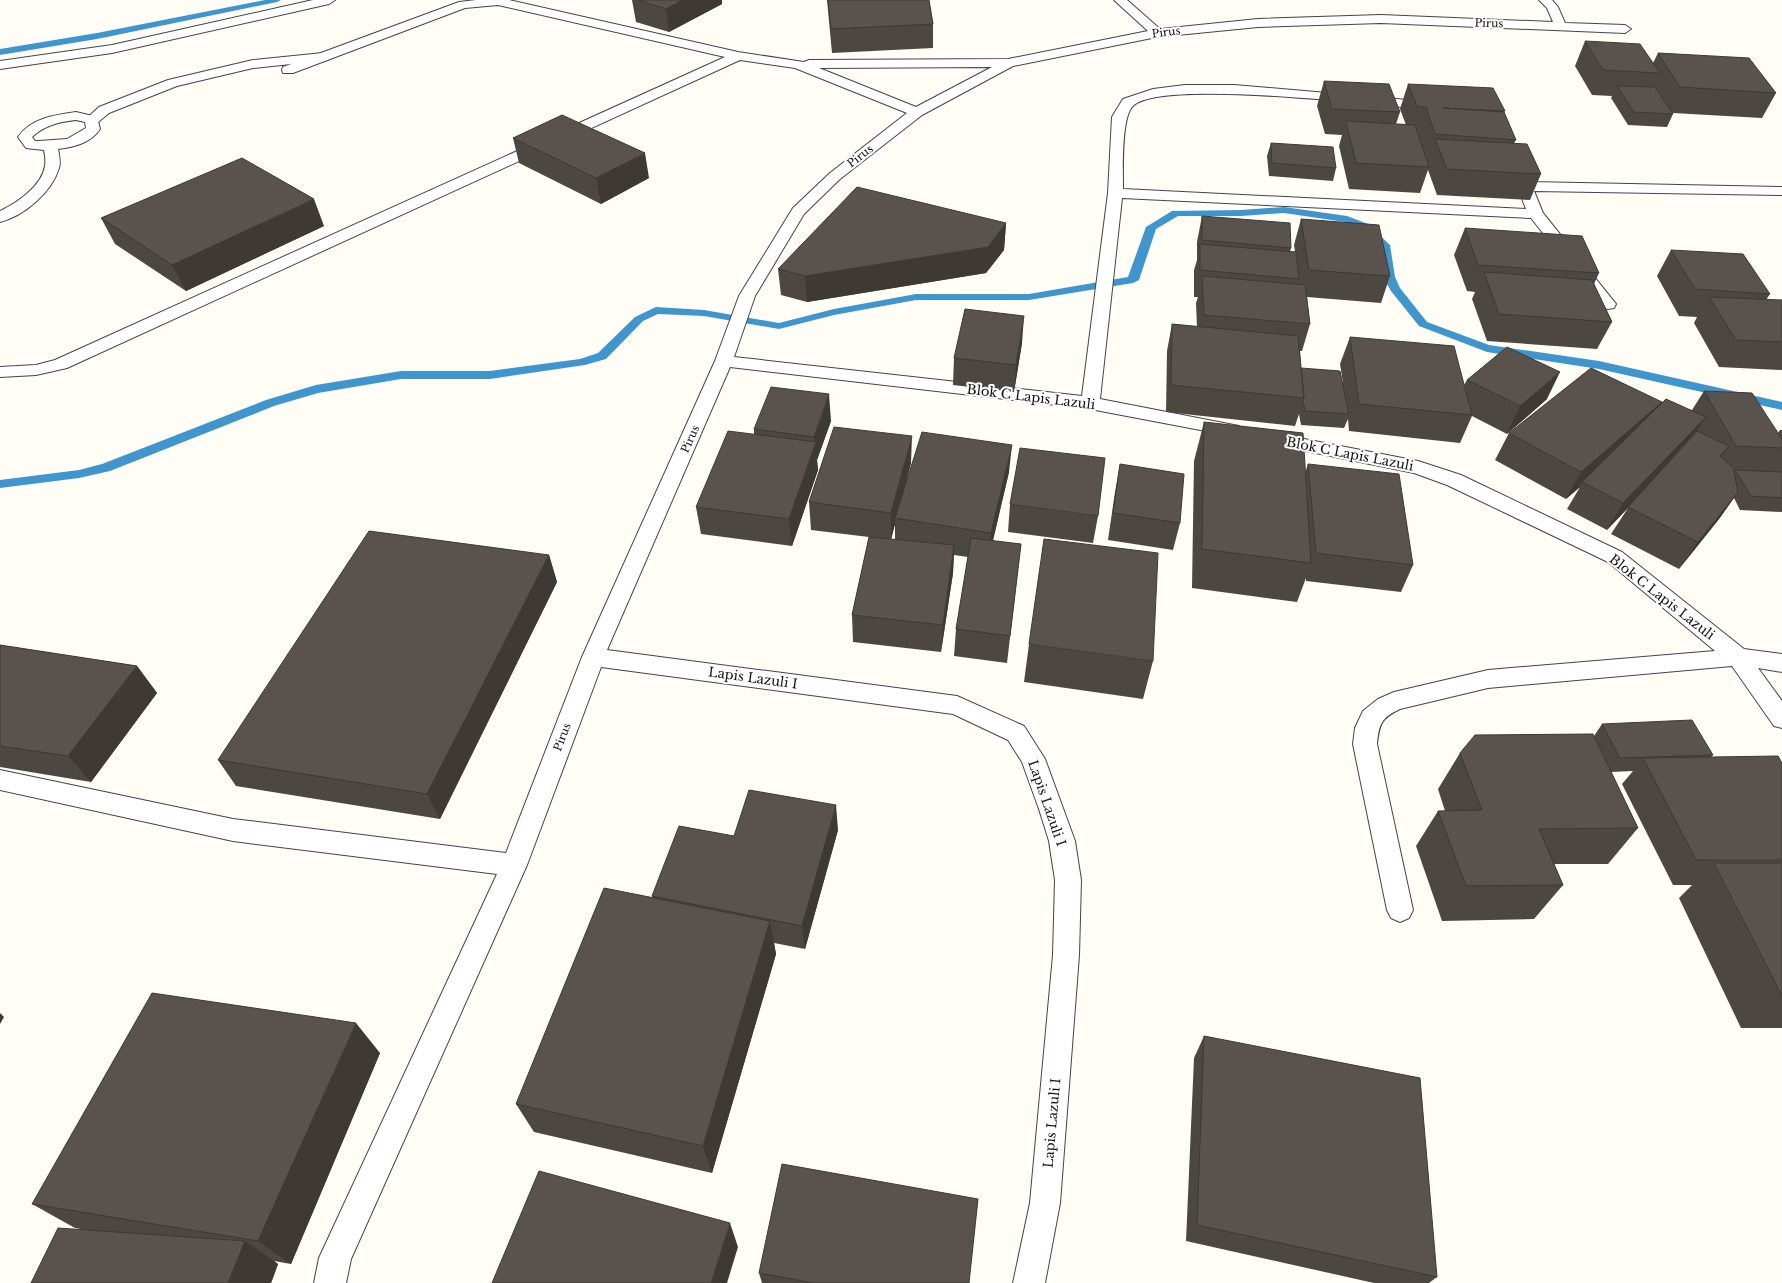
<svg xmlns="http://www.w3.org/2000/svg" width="1782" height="1283" font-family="'Libre Baskerville',serif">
	<rect width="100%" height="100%" fill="#fffdf5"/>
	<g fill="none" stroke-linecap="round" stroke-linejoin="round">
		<path fill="#3f96cf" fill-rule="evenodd" d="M265,0H281L277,2L97,39L0,55V49L97,33Z
			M1284,207L1347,216L1368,224L1390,245L1395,277L1400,288L1427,322L1489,345L1599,361L1782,402V410L1599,369L1487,352L1419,326L1391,291L1383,277L1380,246L1360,228L1345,222L1284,213L1241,216H1178L1156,229L1139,280L1133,283L1029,300H916L834,315L779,329L704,316L658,314L643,321L606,359L585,365L490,379H401L318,393L274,406L110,471L79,478L0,488V480L79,470L102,464L266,400L316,385L401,371H490L580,359L598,353L635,317L656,307L704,310L779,323L834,309L916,294H1029L1128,277L1146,227L1172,211L1241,210Z"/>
		<g stroke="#444" stroke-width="2">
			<path id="lane" d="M323,53L329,57L328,60L253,68L177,86L109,113L97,123H87L85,120L99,107L168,80L253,60Z"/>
		</g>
		<g stroke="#444" stroke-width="2">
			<path id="street" d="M313,0H335L329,4L112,53L0,69V61L112,45Z
				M476,0H509L738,52L804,62L809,60L1008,59L1148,31L1114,0H1127L1160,29L1258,19L1381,15L1553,22L1547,8L1539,0H1552L1558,7L1565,23L1625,25L1631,29L1625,33L1381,23L1258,27L1157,37L1013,66L922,115L840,179L804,214L755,296L734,357L1082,396L1108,193L1112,117L1123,99L1153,89L1185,85H1234L1431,102L1436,103L1438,106L1436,109L1431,110C1385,106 1159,78 1133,106C1121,117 1123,171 1123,189L1526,209L1511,171L1513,168H1523L1530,182L1782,187V195L1534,191L1543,213L1616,304L1614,308L1608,309L1602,308L1531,218L1122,198L1100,399L1239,426L1241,430L1239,434L1232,436L1090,409L730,367L607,650L957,696L1024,726L1045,759L1075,841L1081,880L1079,955L1060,1203L1045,1283H1013L1030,1203L1053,955L1055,880L1049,841L1039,809L1022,762L1008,740L953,714L601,667L527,865L351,1259L346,1283H314L319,1258L497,874L233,841L0,790V770L233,819L506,853L582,657L715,361L739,296L793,208L830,173L907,113L795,68L740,60L67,368L36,375L0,377V367L36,365L55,360L725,57L498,5L465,8L293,73H283L282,70L283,67L459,2ZM992,67L916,107L819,68Z
				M76,112L97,117L100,129C91,143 74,147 58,149C59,155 61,162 59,168C52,192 24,216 0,222V211C17,203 42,186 45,166C46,161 45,155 44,150L26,148L18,137C31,118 55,115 76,112ZM76,120L85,122L86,128L67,139L39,141H35L32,137C45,125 59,122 76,120Z
				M1273,433L1418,461L1461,475L1622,552L1744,649L1782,654V672L1758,668L1782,701V728L1774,726L1732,666L1488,688L1400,709C1381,718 1379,724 1377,744L1413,910L1409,918L1400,922L1391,918L1387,910L1353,744L1355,728L1363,711L1378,699L1394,692L1488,670L1715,651L1608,562L1447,485L1414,473L1266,443L1264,439L1266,435Z"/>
		</g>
		<use href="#lane" fill="#fff" fill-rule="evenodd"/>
		<use href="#street" fill="#fff" fill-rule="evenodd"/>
	</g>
	<path fill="#4d4742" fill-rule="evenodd" d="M632,0H722V4L669,32L636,22Z
		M827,0H929L933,24V48L832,53Z
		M1585,41L1653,63L1658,53L1776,93L1762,118L1673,113V114L1667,127L1628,125L1611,98L1612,96L1592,95L1575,66Z
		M1324,81L1400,112L1396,124L1406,125L1400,109L1408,84L1505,111L1504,112L1516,140L1514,143L1541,174L1530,200L1437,195L1428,170L1420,193L1349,189L1339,146L1342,135L1325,134L1317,106Z
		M513,138L649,178L601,204L519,163Z
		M1271,143L1336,168L1333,181L1269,176L1267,156Z
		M1202,216L1291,248L1290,252H1295L1294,245L1301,219L1390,276L1381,303L1307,297L1310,324L1302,351H1300L1301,368L1343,383L1340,364L1350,337L1464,385L1467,380L1547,399L1507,434L1472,416L1460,443L1349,431L1348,419L1344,428L1301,425L1299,414L1295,426L1166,412L1167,351L1172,324L1197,327L1196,303L1198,297H1194V270L1197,260V242Z
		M101,218L324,226L186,291L115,244Z
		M1006,223L1004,250L986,273L807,302L781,295L778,269Z
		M1465,228L1599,273L1594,284L1612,322L1597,349L1487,341L1472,299L1475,292L1467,291L1454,255Z
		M1671,250L1770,294L1766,300H1782V370L1719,367L1694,323L1697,317L1679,316L1657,276Z
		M1022,343L1014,392L953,385L954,358Z
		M1704,391L1778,433L1780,430H1782V512L1740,510L1734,498L1719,519L1679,569L1611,534L1628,508L1607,530L1567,509L1580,487L1566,499L1495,460L1509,433L1662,402L1660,406L1692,410Z
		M831,421L817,460L818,470L792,546L701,534L696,507L754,435V429Z
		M1204,422L1305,473L1308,464L1413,565L1401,592L1306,581V578L1297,602L1192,588L1194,461Z
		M911,463L904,490L1009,472L993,541L1021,544L1007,663L954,656L956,629L968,557L954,555L953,573L941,652L853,642L852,615L869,537L811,530L809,502ZM895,524V539H891Z
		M1120,464L1180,523L1173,550L1108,540L1115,492Z
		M1010,504L1098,516L1093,543L1008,532Z
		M549,555L557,582L440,819L236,786L218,760Z
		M1029,644L1153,661L1143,699L1024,682Z
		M0,645L137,666L157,693L91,782L0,767Z
		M1602,724L1713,755L1711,757L1782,763V1028H1741L1679,898L1692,885H1673L1622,784L1633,771L1611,772L1638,828L1608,864H1554L1563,885L1534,919L1442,921L1416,846L1438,811H1445L1438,789L1460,753L1594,736Z
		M838,830L805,949L774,943L776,954L712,1173L534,1132L516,1104L652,897V896Z
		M1204,1036L1437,1277L1429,1283H1374L1186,1241L1194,1058Z
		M380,1053L291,1264L274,1261L278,1264L271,1283H31L81,1229L75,1228L32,1204Z
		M759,1273L969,1283H762Z"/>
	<path fill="#3f3936" d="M682,0H722V4L669,32L666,9Z
		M645,153L649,178L601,204L596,178Z
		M314,199L324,226L186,291L172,265Z
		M1006,223L1004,250L986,273L807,302L805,276Z
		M1024,316L1022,343L1014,392L1016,365Z
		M1560,372L1547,399L1507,434L1520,406Z
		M829,394L831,421L817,460L818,470L792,546L789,519L815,447L814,437Z
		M1662,402L1645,430L1582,482L1580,487L1566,499L1581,472Z
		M1706,417L1688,444L1607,530L1623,503Z
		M912,436L911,463L897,518H895V524L891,540V513Z
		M1012,445L1009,472L988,560L991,533Z
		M1729,446L1711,473L1720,456Z
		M1738,492L1719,519L1679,569L1698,542Z
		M954,545L953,573L941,652L943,625Z
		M549,555L557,582L440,819L427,794Z
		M137,666L157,693L91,782L68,756Z
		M836,805L838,830L805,949L802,926Z
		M770,921L776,954L712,1173L703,1146Z
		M0,1013L4,1017L0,1024Z
		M356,1023L380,1053L291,1264L258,1241Z
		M730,1223L738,1247L727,1283H711Z
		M245,1241L278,1264L271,1283H228Z"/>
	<path fill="#5a524d" stroke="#3f3936" d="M638,0H682L666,9Z
		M828,0H929L933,24L831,29Z
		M1585,41L1640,44L1660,73L1603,70Z
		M1658,53L1749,58L1776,93L1680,87Z
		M1324,81L1389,84L1400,112L1332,109Z
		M1408,84L1493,88L1505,111L1443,108L1504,112L1516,140L1435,134L1426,107L1417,106Z
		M1617,86L1655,87L1673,114L1634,112Z
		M562,115L645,153L596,178L513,138Z
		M1346,121L1415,125L1429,167L1356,163Z
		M1435,139L1527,144L1541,174L1447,169Z
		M1271,143L1333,147L1336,168L1272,163Z
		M242,158L314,199L172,265L101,218Z
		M857,187L1006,223L988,247L805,276L778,269Z
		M1202,216L1290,223L1291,248L1202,240Z
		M1301,219L1379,225L1390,276L1309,270Z
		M1465,228L1582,236L1599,273L1478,265Z
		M1200,244L1296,252L1299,279L1200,270Z
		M1671,250L1743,254L1770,294L1695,289Z
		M1484,272L1592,280L1612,322L1499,314Z
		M1202,276L1305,285L1310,324L1204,315Z
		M1709,297L1782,300V342L1736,340Z
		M965,309L1024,316L1016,365L954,358Z
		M1172,324L1298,336L1304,398L1171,385Z
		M1350,337L1454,346L1472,415L1359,404Z
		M1507,347L1560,372L1520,406L1467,380Z
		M1301,368L1340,371L1349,414L1305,411L1303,400L1304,398Z
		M1591,368L1662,402L1581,472L1509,433Z
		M771,387L829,394L814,437L754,429Z
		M1704,391L1752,393L1782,439V448L1736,446Z
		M1666,399L1706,417L1623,503L1582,482Z
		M1204,422L1303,433L1311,563L1202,549Z
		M834,427L912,436L891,513L809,502Z
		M728,431L816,442L789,519L696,507Z
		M1697,431L1729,446L1720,456L1733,468L1738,492L1698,542L1628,507Z
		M922,432L1012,445L991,533L895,518Z
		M1020,448L1105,458L1098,516L1010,504Z
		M1120,464L1184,474L1180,523L1113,513Z
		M1308,464L1399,474L1413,565L1316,553Z
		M1735,470L1782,472V498L1751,496Z
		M369,531L549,555L427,794L218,760Z
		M869,537L954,545L943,625L852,615Z
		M971,538L1021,544L1010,636L956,629Z
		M1044,539L1158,553L1153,661L1029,644Z
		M0,645L137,666L68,756L0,746Z
		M1692,720L1713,755L1620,758L1602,724Z
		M1593,734L1638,828L1539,829L1563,885L1466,886L1438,811L1482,810L1460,753L1475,735Z
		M1778,756L1782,763V860H1696L1643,758Z
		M749,790L836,805L802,926L652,896L679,826L734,836Z
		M1714,863H1782V996Z
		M604,888L770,921L703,1146L516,1104Z
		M152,993L356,1023L258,1241L32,1204Z
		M1204,1036L1420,1078L1437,1277L1197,1225Z
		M782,1164L978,1199L969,1283H814L759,1273Z
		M539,1171L730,1223L711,1283H492Z
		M58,1228L245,1241L228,1283H31Z"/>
	<g text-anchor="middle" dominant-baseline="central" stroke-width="4" stroke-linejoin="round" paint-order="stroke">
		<g font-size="11" fill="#111" stroke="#fff">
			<text transform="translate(1489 23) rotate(2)">Pirus</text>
			<text transform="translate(1166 32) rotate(-7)">Pirus</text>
			<text transform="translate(860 156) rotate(-38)">Pirus</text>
			<text transform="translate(690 439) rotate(-66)">Pirus</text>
			<text transform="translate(562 737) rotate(-69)">Pirus</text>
		</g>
		<g font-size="13" fill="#111" stroke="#fff">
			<text transform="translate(1031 397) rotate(7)">Blok C Lapis Lazuli</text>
			<text transform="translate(1350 454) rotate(11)">Blok C Lapis Lazuli</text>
			<text transform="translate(1662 597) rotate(38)">Blok C Lapis Lazuli</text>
			<text transform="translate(753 678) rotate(8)">Lapis Lazuli I</text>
			<text transform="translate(1047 803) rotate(71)">Lapis Lazuli I</text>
			<text transform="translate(1052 1123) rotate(-85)">Lapis Lazuli I</text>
		</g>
	</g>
</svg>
